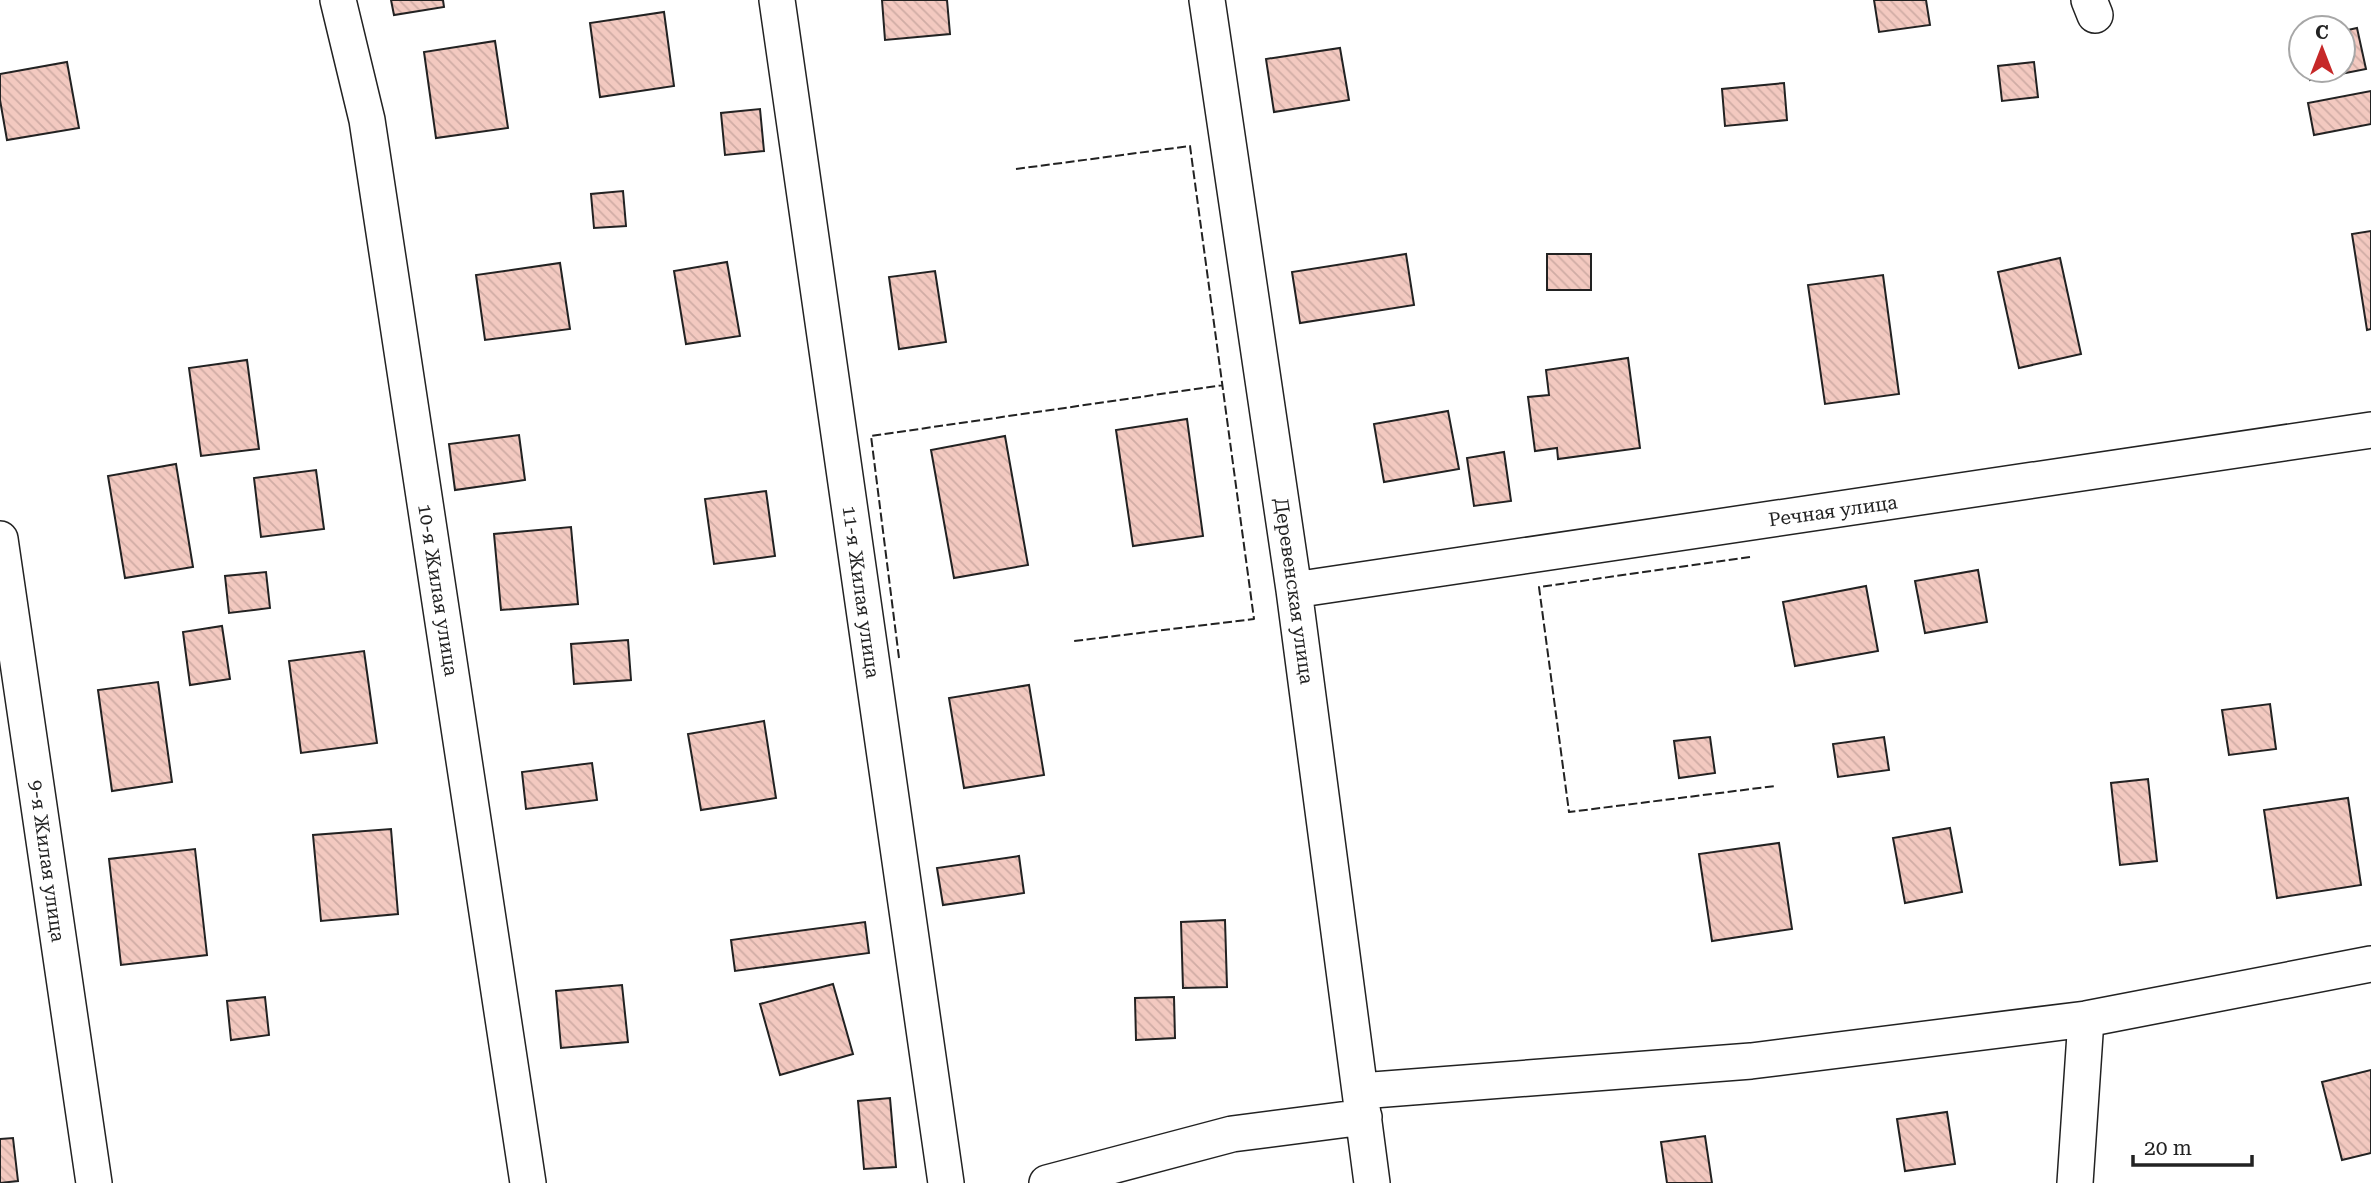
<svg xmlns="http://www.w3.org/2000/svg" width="2371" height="1183" font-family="'Roboto Serif',serif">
	<defs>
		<pattern id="building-back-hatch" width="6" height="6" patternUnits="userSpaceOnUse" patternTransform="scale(1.75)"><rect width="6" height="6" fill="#f3c9c0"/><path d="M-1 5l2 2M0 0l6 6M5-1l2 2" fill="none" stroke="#d0aca5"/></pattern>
	</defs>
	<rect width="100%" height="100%" fill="#fff"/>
	<path fill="url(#building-back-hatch)" stroke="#222" stroke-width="2" d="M391,0H443L444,7L394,15Z
		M882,0H947L950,34L885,40Z
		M1874,0H1926L1930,25L1879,32Z
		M664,12L674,86L600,97L590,23Z
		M2357,28L2366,69L2310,80L2308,70H2343V31Z
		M495,41L508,128L436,138L424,52Z
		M1340,48L1349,100L1274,112L1266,59Z
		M67,62L79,128L7,140L0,100V74Z
		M2034,62L2038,97L2002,101L1998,66Z
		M1784,83L1787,120L1725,126L1722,89Z
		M2371,91V124L2314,135L2308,103Z
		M760,109L764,151L725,155L721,113Z
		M623,191L626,226L594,228L591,194Z
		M2371,231V329L2367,330L2352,234Z
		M1406,254L1414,305L1300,323L1292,272Z
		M1547,254H1591V290H1547Z
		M2060,258L2081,354L2019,368L1998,272Z
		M727,262L740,336L686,344L674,271Z
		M560,263L570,329L485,340L476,275Z
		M935,271L946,342L899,349L889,277Z
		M1883,275L1899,394L1825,404L1808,285Z
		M1628,358L1640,448L1558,459L1557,448L1535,451L1528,397L1549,395L1546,370Z
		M247,360L259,449L201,456L189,368Z
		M1448,411L1459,469L1384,482L1374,424Z
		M1187,419L1203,536L1133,546L1116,430Z
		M519,435L525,480L455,490L449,444Z
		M1005,436L1028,565L954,578L931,450Z
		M1504,452L1511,501L1474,506L1467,458Z
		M176,464L193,567L125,578L108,476Z
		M316,470L324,529L261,537L254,478Z
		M766,491L775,556L714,564L705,499Z
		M571,527L578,604L501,610L494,534Z
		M1978,570L1987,622L1925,633L1915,581Z
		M266,572L270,608L229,613L225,576Z
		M1866,586L1878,651L1795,666L1783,602Z
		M222,626L230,679L190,685L183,632Z
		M628,640L631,680L574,684L571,644Z
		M364,651L377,743L301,753L289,661Z
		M158,682L172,782L112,791L98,690Z
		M1029,685L1044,775L964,788L949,698Z
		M2270,704L2276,749L2229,755L2222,710Z
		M764,721L776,798L701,810L688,734Z
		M1710,737L1715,773L1679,778L1674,741Z
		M1884,737L1889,770L1838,777L1833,744Z
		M592,763L597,800L526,809L522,772Z
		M2148,779L2157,861L2120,865L2111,783Z
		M2348,798L2361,885L2277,898L2264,810Z
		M1950,828L1962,892L1905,903L1893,838Z
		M391,829L398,914L321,921L313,835Z
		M1779,843L1792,929L1712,941L1699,854Z
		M195,849L207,955L121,965L109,859Z
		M1019,856L1024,893L943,905L937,868Z
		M1225,920L1227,987L1183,988L1181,922Z
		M865,922L869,953L735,971L731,940Z
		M833,984L853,1054L780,1075L760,1004Z
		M622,985L628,1042L561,1048L556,991Z
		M265,997L269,1035L231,1040L227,1001Z
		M1174,997L1175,1038L1136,1040L1135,998Z
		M2371,1070V1153L2342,1160L2322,1082Z
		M890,1098L896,1167L864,1169L858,1101Z
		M1947,1112L1955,1164L1905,1171L1897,1119Z
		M1705,1136L1712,1183H1667L1661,1142Z
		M13,1138L18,1181L0,1183V1139Z"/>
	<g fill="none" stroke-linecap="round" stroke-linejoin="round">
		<g stroke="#222" stroke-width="38">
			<path id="street" d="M338,0L367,120L528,1183
				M777,0L946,1183
				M1207,0L1294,590L1372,1183
				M2089,0L2095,15
				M0,539L94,1183
				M1294,590L2371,430
				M1360,1091L1751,1061L2086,1019L2371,964
				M1047,1183L1232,1134L1364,1117
				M2075,1183L2086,1019"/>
		</g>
		<use href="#street" stroke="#fff" stroke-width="35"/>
		<path stroke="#222" stroke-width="2" stroke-dasharray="9 3.5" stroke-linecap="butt" d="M1016,169L1190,146L1254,619L1074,641
			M1750,557L1539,587L1569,812L1775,786
			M899,658L871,436L1223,385"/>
	</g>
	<g text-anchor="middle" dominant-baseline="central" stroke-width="5" stroke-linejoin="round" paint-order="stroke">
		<g font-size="19" fill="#222" stroke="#fff">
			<text transform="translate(1833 511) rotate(-8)">Речная улица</text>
			<text transform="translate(438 590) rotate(81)">10-я Жилая улица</text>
			<text transform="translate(1294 591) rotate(82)">Деревенская улица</text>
			<text transform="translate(861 592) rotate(82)">11-я Жилая улица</text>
			<text transform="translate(47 861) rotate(82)">9-я Жилая улица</text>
		</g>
	</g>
	<g transform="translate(2322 49)"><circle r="33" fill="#ffffff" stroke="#a7a7a7" stroke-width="2"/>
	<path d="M0-5L12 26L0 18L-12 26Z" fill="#c62828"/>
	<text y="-10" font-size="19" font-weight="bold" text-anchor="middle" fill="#222222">С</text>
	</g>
	<path d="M2133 1155v10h119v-10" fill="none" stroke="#222222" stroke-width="3.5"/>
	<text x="2144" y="1155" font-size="21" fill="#222222" stroke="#ffffff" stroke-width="5" paint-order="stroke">20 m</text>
</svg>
